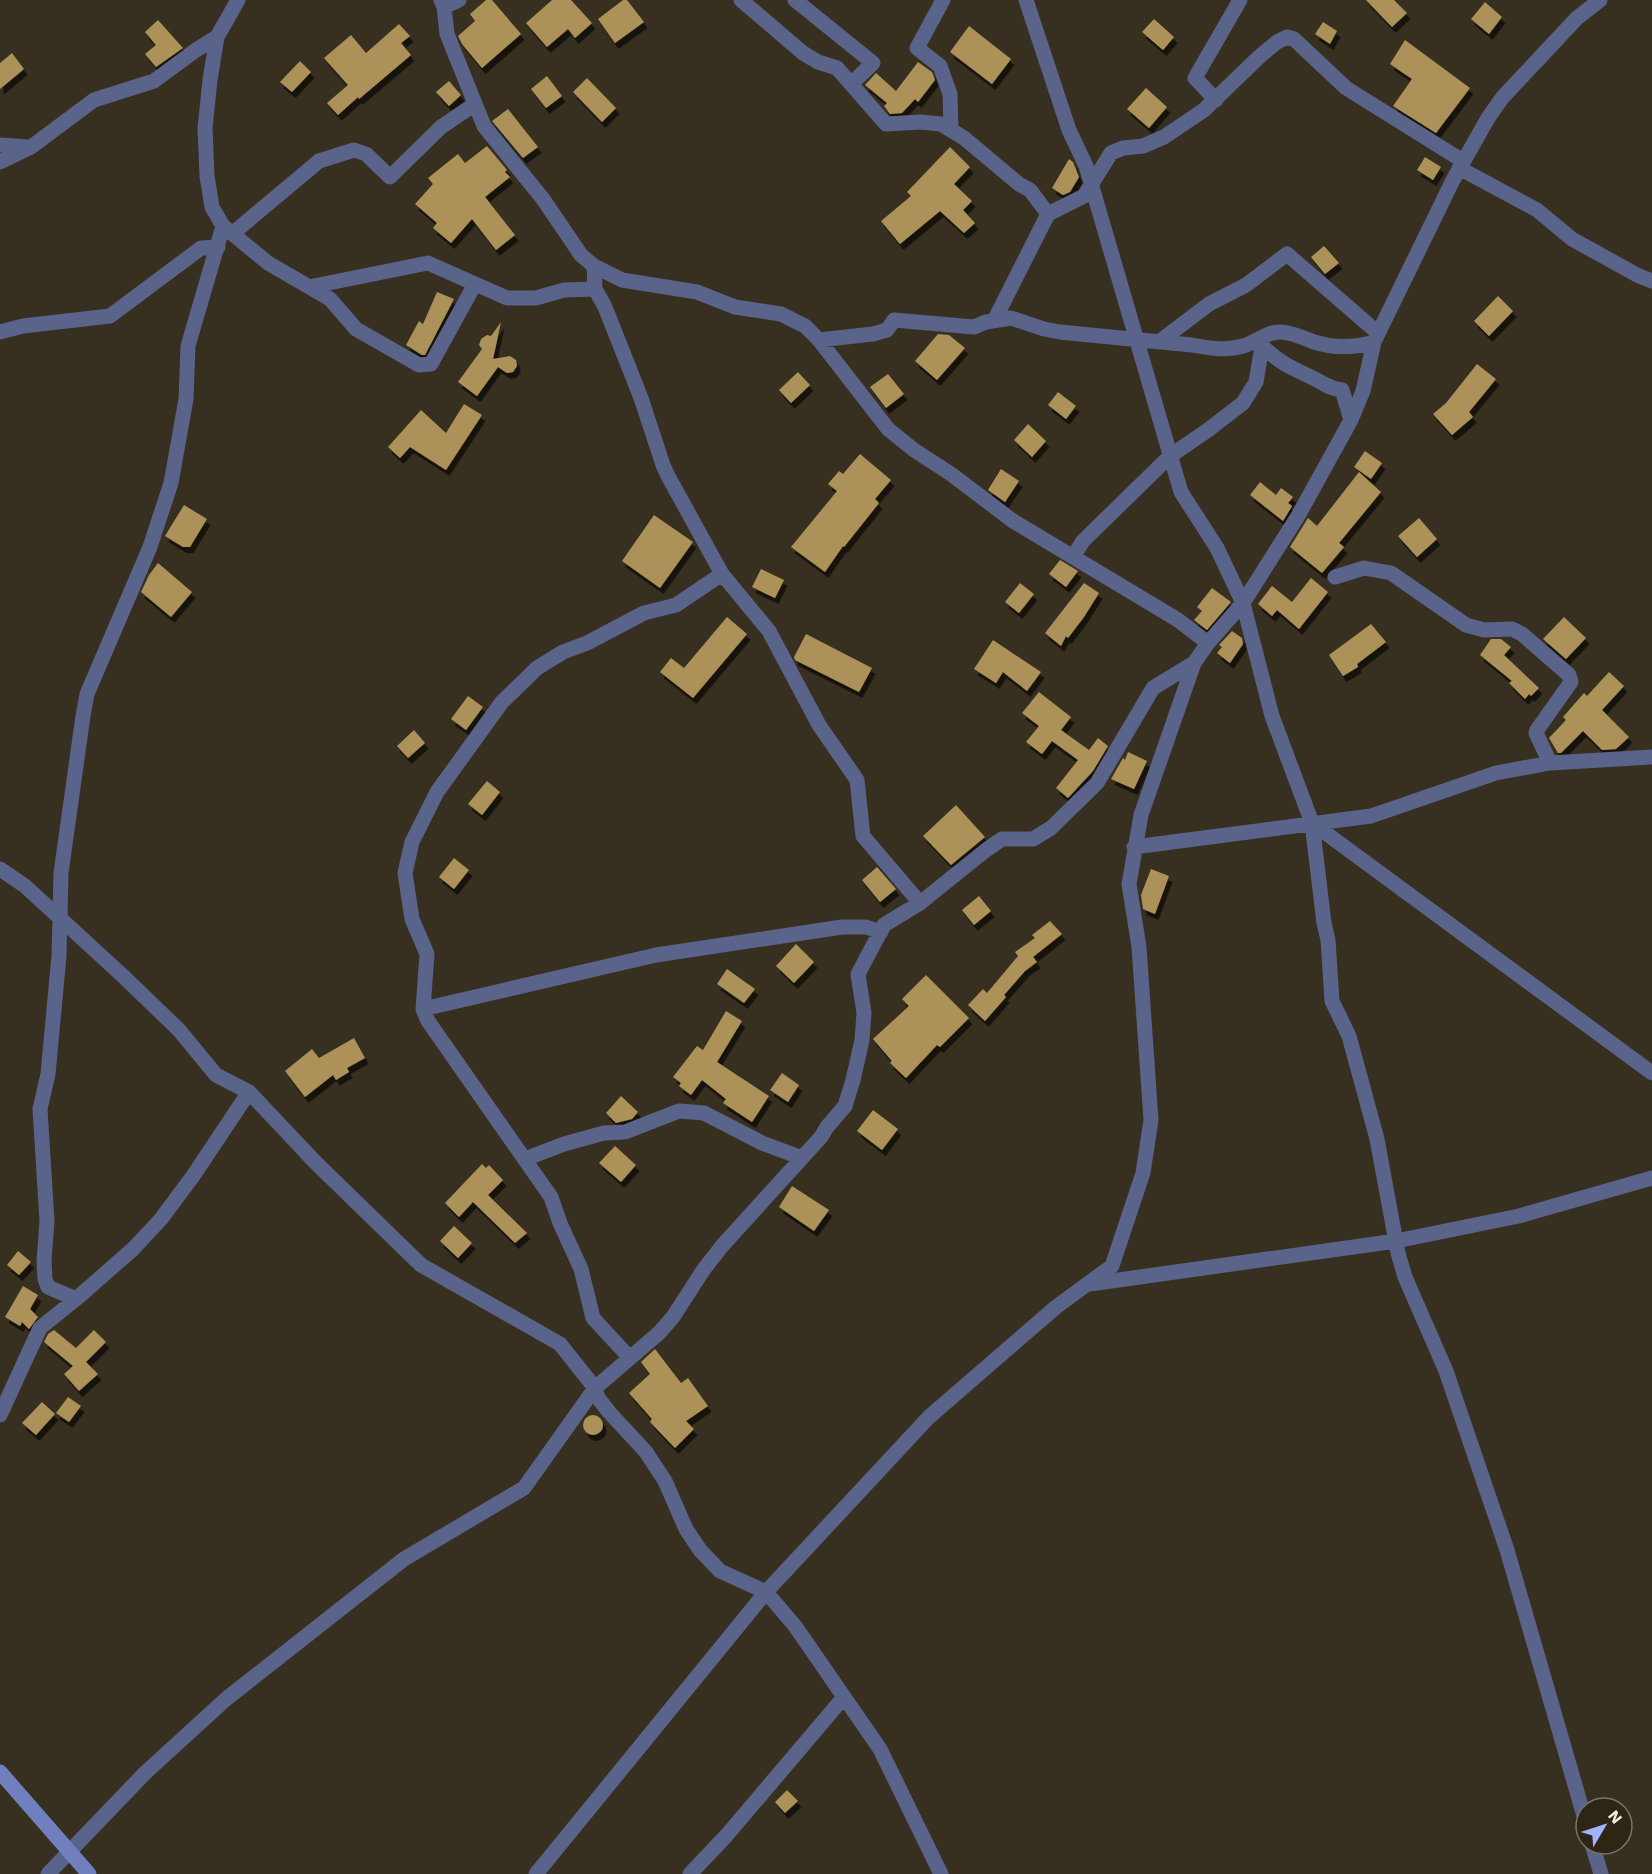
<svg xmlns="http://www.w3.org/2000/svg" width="1652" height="1874" font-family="'Work Sans',sans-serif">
	<defs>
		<filter id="shadow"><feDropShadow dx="3.5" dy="6" stdDeviation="0" flood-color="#0009"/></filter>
	</defs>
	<rect width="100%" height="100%" fill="#372f1f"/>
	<path fill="#ac9259" filter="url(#shadow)" d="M486,0H492L521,34L482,68L462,44L458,36L475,21L470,14Z
		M552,0H571L592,23L575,38L568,29L547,47L526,23Z
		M623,0H627L644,22L615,43L598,19Z
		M1366,0H1394L1407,13L1392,27Z
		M1485,2L1502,17L1489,34L1471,19Z
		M1154,19L1174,37L1163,50L1142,32Z
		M158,20L183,48L156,67L145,54L156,45L145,32Z
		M1323,22L1337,31L1330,44L1315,34Z
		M399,24L410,36L401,43L411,55L359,99L358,97L338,115L327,103L348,85L324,58L351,35L366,53Z
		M969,26L1011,59L992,84L950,52Z
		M1405,40L1470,88L1436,133L1393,106L1412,79L1390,64Z
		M12,53L24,69L0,89V63Z
		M300,61L311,72L292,92L280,82Z
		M918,62L932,72L935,80L918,102L915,99L902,113L890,114L884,106L887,103L865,85L876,73L896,91Z
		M547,76L562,96L546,108L531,89Z
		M587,78L616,108L602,122L573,92Z
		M449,81L461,95L449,106L436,92Z
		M1146,88L1167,107L1149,128L1127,109Z
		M508,109L538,147L523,158L492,121Z
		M487,146L507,170L505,172L510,177L485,197L515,235L496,250L472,219L451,243L433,228L437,223L415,204L433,184L428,178L458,154L465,163Z
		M950,147L970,167L954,184L972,201L963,210L975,223L964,233L940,211L900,244L881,221L911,196L907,192Z
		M1425,157L1441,167L1433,180L1417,170Z
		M1069,159L1073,162L1079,177L1070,192L1063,195L1052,188Z
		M1324,246L1339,263L1325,274L1311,257Z
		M437,292L454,299L425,355H422L406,345L419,321L423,324Z
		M1498,296L1513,311L1489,336L1474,321Z
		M501,322L493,359L510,356L516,360L517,366L513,372L507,373L498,367L477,396L458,382L482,349L479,345L481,339L487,335L491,336Z
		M938,334L949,335L965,348L937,380L915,361Z
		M1477,364L1496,379L1469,412L1473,417L1452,435L1433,414L1446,403Z
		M798,372L810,385L791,403L779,390Z
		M888,374L904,394L886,408L870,387Z
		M1058,392L1076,406L1066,419L1048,405Z
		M464,404L482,415L446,470L410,447L400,458L388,447L421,410L446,433Z
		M1028,424L1046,441L1032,457L1014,440Z
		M1365,451L1382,463L1371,479L1354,467Z
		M860,454L891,480L875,499L879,503L844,547L843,546L825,572L791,547L837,491L828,484L839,471L843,474Z
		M1001,469L1019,481L1005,502L988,490Z
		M1359,472L1381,492L1339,543L1344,547L1322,573L1290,547L1308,518L1317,526Z
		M1260,482L1276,495L1281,488L1293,497L1288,503L1292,506L1283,521L1250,495Z
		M184,505L207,519L190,547H183L165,536Z
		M654,515L693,542L660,588L622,561Z
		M1419,518L1437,539L1417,557L1398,536Z
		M1060,560L1078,571L1066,587L1049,574Z
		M158,563L192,592L171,617L141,592L149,575Z
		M761,569L784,580L775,598L752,587Z
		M1311,578L1328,592L1299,629L1277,610L1272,616L1258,604L1272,586L1292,602Z
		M1020,583L1034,594L1019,613L1005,602Z
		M1084,583L1099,593L1084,617L1068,638L1066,636L1061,646L1045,633Z
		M1212,588L1231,602L1207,630L1194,620L1202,611L1197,607Z
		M727,617L747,634L693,698L660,672L671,658L684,668Z
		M1564,617L1586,638L1566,659L1543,639Z
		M1371,624L1386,642L1357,664L1358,667L1343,676L1329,655Z
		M1232,631L1242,638L1243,644L1230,663L1217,653L1222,647L1219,645Z
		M806,634L872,668L859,692L795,660L794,657Z
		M1491,639H1501L1511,647L1504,655L1539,688L1531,696L1529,694L1525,699L1509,683L1512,681L1480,655Z
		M993,640L1041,672L1027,691L1003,672L996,683L974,669Z
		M1609,672L1624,686L1602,710L1629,737L1616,749L1602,750L1583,731L1561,753H1558L1549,738L1566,720L1563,717L1584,693L1587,696Z
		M1039,692L1071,717L1061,730L1089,750L1098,738L1108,746L1093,771L1068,798L1056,788L1078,760L1052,741L1042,754L1026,742L1039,726L1022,713Z
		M468,696L483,707L466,730L451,719Z
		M414,730L425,743L408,758L397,746Z
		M1128,752L1147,761L1134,789L1111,779L1123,758L1125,760Z
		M487,781L500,792L482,815L468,804Z
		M956,805L985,837L951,865L923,836Z
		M454,858L469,870L454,889L439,877Z
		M877,867L896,889L880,902L862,880Z
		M1151,869L1169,876L1155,914L1143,909L1141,895Z
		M979,896L991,911L974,925L962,910Z
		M1050,921L1062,934L1033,957L1037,962L1025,971L1004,995L1006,997L985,1021L968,1005L983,989L987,993L1018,956L1015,952L1035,938L1032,935Z
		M796,944L814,962L794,983L776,966Z
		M727,969L755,989L744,1003L717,984Z
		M926,975L969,1018L940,1047L937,1045L906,1078L890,1063L892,1061L873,1039L909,1006L902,999Z
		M726,1011L742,1021L717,1062L769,1096L752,1122L723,1103L726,1099L702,1080L691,1095L679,1086L681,1083L673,1077L697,1046L703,1050Z
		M354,1038L365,1058L347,1068L349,1072L336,1080L333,1075L305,1097L285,1071L312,1049L319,1058Z
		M782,1073L799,1085L788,1102L770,1090Z
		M621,1096L638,1112L632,1119L616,1123L606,1113Z
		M873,1110L898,1129L882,1150L857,1131Z
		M615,1146L636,1165L621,1182L599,1163Z
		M482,1164L486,1168L489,1165L503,1180L488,1195L527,1233L515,1243L473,1202L459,1217L445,1203Z
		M792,1186L829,1210L814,1231L779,1207Z
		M454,1226L472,1243L458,1258L440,1241Z
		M18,1251L31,1262L19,1275L7,1265Z
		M23,1286L38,1295L30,1309L38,1317L29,1329L22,1322L20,1326L5,1317Z
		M54,1330L76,1348L94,1330L106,1342L86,1362L98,1374L79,1391L64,1374L73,1366L44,1342L48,1334Z
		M655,1349L681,1383L688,1378L708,1406L686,1421L694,1429L675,1448L650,1422L652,1419L629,1393L650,1374L641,1362Z
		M68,1397L81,1406L69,1422L56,1413Z
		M42,1402L55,1414L36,1435L22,1423Z
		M583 1425a10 10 0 1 1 20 0a10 10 0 1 1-20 0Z
		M787,1790L798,1801L785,1813L775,1802Z"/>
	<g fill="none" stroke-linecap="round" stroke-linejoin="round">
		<path stroke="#5a638a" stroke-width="15" d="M441,0L444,7L447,34L484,126L543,199L581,255L594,266L622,280L697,292L735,307L781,314L805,326L819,340L888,429L914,450L951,474L1013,521L1178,620L1208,643
			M741,0L803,53L818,62L837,68L886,124L921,122L941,124L964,138L1019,184L1030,190L1048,214L1084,196L1111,153L1123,148L1143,146L1164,137L1204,110L1260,56L1277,42L1287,37L1294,39L1346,88L1463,161
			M795,0L873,63L851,84
			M943,0L917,48L940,66L950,94L951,129
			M1026,0L1069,130L1086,166L1181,492L1217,548L1243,603L1272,716L1312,823L1324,923L1328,940L1332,1001L1349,1036L1377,1139L1398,1253L1405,1277L1446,1371L1507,1550L1586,1823
			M444,7L459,0
			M1216,100L1195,78L1240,0
			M0,145L28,147
			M0,162L31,147L94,100L154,81L196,50L217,37
			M1459,168L1537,210L1572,239L1637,275L1652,281
			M223,226L268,263L330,299L356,329L419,365L431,364L475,284
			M232,234L319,161L354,150L366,154L390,177L441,127L475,104
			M594,266L595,289L605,307L641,398L663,465L668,476L722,574L769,631L819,725L857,780L863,836L920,903
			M309,287L428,263L507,298H536L564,290L595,289
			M994,321L1048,214
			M0,332L23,326L110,316L201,248L218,247
			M819,340L873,334L887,330L894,320L974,327L986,322L1011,318L1044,329L1060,332L1192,345C1208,348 1226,351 1243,346C1257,342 1267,331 1282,332C1293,333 1304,338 1314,342C1333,348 1354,348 1374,342
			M1159,342L1209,304L1246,285L1287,254L1378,333
			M1262,346C1280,363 1290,367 1311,377C1324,383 1327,388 1342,390L1351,420
			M1073,557L1083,541L1170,456L1208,430L1243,403L1256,382L1262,346L1259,339
			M1335,577L1364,568L1391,573L1466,625L1484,630L1512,629L1522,634L1569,675L1571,682L1537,730L1536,733L1550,763
			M1312,823L1652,1073
			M1134,847L1371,816L1496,773L1550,763L1652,757
			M0,869L25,886L124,977L179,1030L216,1075L249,1092L315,1162L421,1265L560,1344L595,1388L598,1398L609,1412L646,1452L665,1481L686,1529L700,1550L720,1571L766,1592L795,1626L880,1749L941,1874
			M423,1009L656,955L842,927H866L881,932
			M525,1159L564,1144L604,1133L625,1132L679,1111L704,1113L762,1143L802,1158
			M1090,1284L1396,1241L1519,1216L1652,1178
			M76,1299L48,1287L45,1279L44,1261L47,1221L40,1109L48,1074L59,956L61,873L83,716L87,694L150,547L171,483L186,399L188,346L223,226L212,207L207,176L205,128L210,80L217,37L238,0
			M630,1358L593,1318L581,1269L560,1223L551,1197L428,1021L423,1009L427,954L412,919L405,873L412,842L437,792L502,702L537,668L563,652L587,643L644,613L676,605L722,574
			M0,1415L40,1328L76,1299L133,1249L161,1219L193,1176L249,1092
			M1592,1844L1601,1874
			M48,1874L145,1773L226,1699L404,1559L524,1488L595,1388L659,1333L673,1317L704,1269L722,1246L821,1137L827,1127L845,1106L853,1080L862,1040L864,1013L858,974L884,925L920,903L986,850L1002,839H1033L1051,828L1097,783L1153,688L1194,663
			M536,1874L766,1592L929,1417L1056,1307L1112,1266L1143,1173L1151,1120L1139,947L1129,884L1141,815L1194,663L1208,643L1243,603L1298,516L1351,420L1363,391L1374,342L1453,180L1488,118L1502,98L1577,18L1600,0
			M690,1874L726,1836L844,1697"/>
		<path stroke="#707fbd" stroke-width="15" d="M0,1772L89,1874"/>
	</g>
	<g transform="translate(1604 1826) rotate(51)"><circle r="28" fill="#2d2615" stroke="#7b7567" stroke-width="1.5"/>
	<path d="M0-4.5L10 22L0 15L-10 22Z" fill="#a1b3fd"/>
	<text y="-9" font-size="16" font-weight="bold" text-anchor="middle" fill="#f1ece1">N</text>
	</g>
</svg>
